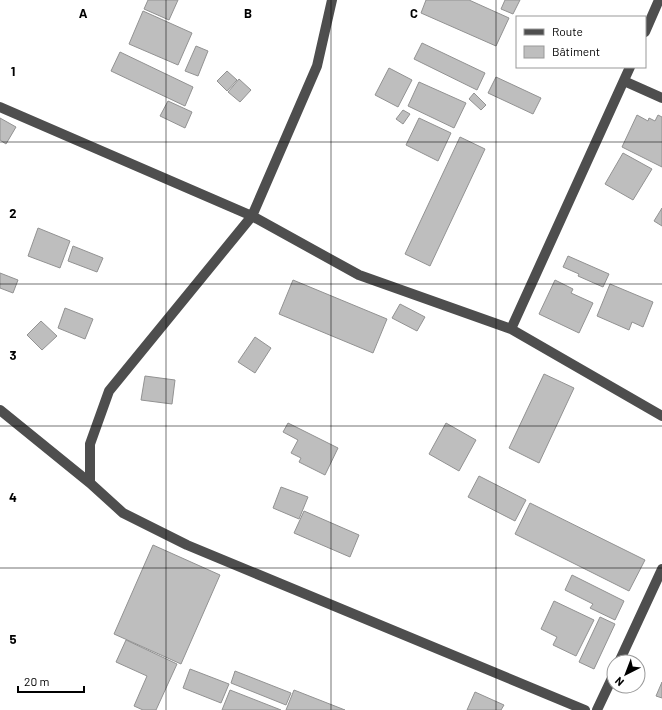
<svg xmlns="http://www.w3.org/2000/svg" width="662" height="710" font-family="Barlow,sans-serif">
	<rect width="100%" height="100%" fill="#fff"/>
	<path fill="#bebebe" stroke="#929292" d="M148,0H178L169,20L144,9Z
		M426,0H469L509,18L496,46L421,13Z
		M505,0H520L513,14L501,9Z
		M143,11L192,33L178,65L129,44Z
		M422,43L485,73L477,90L414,59Z
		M196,46L208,51L198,76L185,71Z
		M120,52L193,87L185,106L111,71Z
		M389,68L412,80L398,107L375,95Z
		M227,71L237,80L227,91L217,81Z
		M496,77L541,98L533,114L488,93Z
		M239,79L251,90L240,102L228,92Z
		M419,82L466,103L454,128L408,106Z
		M474,93L486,105L481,110L469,99Z
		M168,101L192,112L185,128L160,116Z
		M403,110L410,114L403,124L396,119Z
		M637,115L648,121L649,118L655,121L658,115L662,117V167L622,147Z
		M0,118L16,127L6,144L0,140Z
		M419,118L451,133L438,161L406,145Z
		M460,137L485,149L430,266L405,254Z
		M623,153L652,169L633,200L605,184Z
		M662,208V226L654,221Z
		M38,228L70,241L60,268L28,256Z
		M73,246L103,258L97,272L68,261Z
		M568,256L609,274L603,287L578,276L579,274L563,267Z
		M0,273L18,280L13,293L0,288Z
		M293,280L387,319L373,353L279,314Z
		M555,280L573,289L571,293L593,303L579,333L539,314Z
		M610,284L653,302L643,327L632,322L629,330L597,316Z
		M400,304L425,317L417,331L392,318Z
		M65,308L93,319L85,339L58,328Z
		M41,321L57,336L42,350L27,335Z
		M255,337L271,348L255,373L238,362Z
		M544,374L574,388L539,463L509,448Z
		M145,376L175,380L172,404L141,400Z
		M288,423L338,448L325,475L299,462L301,458L291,453L298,440L283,432Z
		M446,423L476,440L459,471L429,454Z
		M479,476L526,500L515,521L468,497Z
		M281,487L308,497L299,519L273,508Z
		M530,503L645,560L629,591L515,534Z
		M304,511L359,535L350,557L294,533Z
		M153,545L220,575L181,664L114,634Z
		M572,575L624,601L615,620L590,608L593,604L565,590Z
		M554,601L594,620L576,656L553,645L557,637L541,629Z
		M600,617L615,624L594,669L579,662Z
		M126,640L177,664L156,710H143L134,706L147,676L116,662Z
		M190,669L229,684L221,703L183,688Z
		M235,671L291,693L286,705L231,683Z
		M662,682V698L656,696Z
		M230,690L281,710H222Z
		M294,690L345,710H286Z
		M475,692L504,705L501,710H467Z"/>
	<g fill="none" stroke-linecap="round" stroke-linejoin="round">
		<path stroke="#4e4e4e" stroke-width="10" d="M645,32L659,0
			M624,81L662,98
			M0,107L252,216L359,275L511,329L662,416
			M511,329L630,67
			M0,410L90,483L123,513L187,545L585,710
			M90,483V444L109,391L252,216L317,66L332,0
			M619,662L662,569
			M597,710L614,674"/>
	</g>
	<path fill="none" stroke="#000" stroke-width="1" stroke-opacity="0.55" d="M166,0V710M331,0V710M496,0V710M0,142H662M0,284H662M0,426H662M0,568H662"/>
	<g font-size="13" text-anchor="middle" font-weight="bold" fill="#000" stroke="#fff" stroke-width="4" stroke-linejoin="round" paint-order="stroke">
		<text x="83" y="18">A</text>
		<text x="248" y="18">B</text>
		<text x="414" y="18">C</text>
		<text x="13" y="76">1</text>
		<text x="13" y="218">2</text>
		<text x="13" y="360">3</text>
		<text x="13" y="502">4</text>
		<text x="13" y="644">5</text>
	</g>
	<rect x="516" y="16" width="130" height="52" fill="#ffffff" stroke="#999999"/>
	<rect x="524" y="29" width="20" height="6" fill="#4e4e4e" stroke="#999999"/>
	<text x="552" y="36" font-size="12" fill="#000000">Route</text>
	<rect x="524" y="46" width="20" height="12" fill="#bebebe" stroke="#999999"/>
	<text x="552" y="56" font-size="12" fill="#000000">Bâtiment</text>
	<g transform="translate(626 674) rotate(222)"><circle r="19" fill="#ffffff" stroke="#999999"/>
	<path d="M0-3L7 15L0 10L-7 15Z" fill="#000000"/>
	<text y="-6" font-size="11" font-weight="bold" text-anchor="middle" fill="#000000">N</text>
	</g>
	<path d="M18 686v6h66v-6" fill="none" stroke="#000000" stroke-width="2"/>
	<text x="24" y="686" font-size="12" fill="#000000" stroke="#ffffff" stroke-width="3" paint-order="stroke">20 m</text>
</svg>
